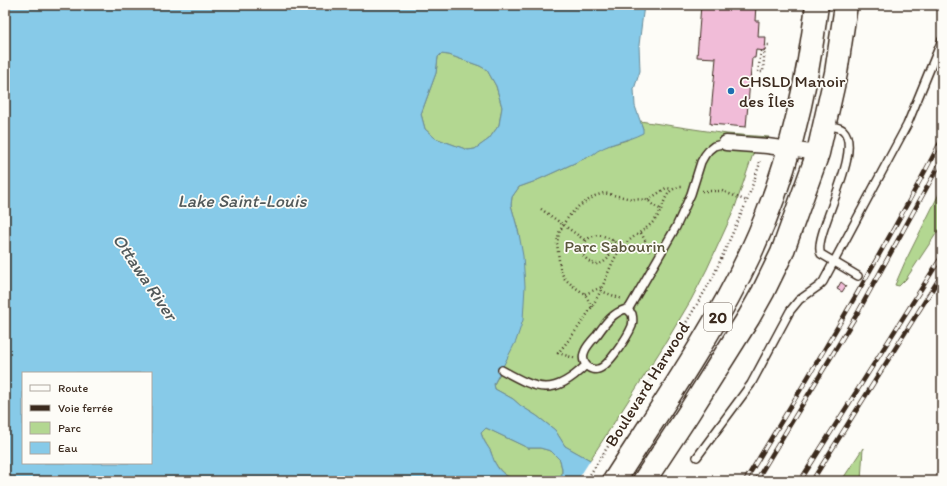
<svg xmlns="http://www.w3.org/2000/svg" width="947" height="486" font-family="Itim,sans-serif">
	<rect width="100%" height="100%" fill="#fdfcf7"/>
	<filter id="ink" filterUnits="userSpaceOnUse"><feTurbulence type="fractalNoise" baseFrequency=".025" numOctaves="2"/><feDisplacementMap in="SourceGraphic" scale="8" xChannelSelector="R" yChannelSelector="G"/><feConvolveMatrix kernelMatrix="1 2 1 2 8 2 1 2 1" color-interpolation-filters="sRGB"/></filter>
	<g filter="url(#ink)">
		<path fill="#b3d791" stroke="#778058" d="M441,54L449,55L480,66L487,70L496,86L502,107L499,125L489,139L475,149L468,150L435,138L425,129L421,114L436,73L438,57Z
			M640,121L727,134L769,137L753,154L734,210L707,269L691,300L666,342L590,460L565,446L555,430L537,416L521,406L513,399L495,389L494,384L502,370L519,234L511,205L512,197L519,187L533,182L592,155L600,148L627,140L643,129Z
			M942,188V225L906,279L899,286L895,285L905,262Z
			M486,428L528,448H540L551,451L560,460L562,469V475L547,478L545,481C523,481 508,484 495,463C493,460 492,456 491,452C487,445 483,440 481,433Z
			M863,448L861,481H841L844,477Z"/>
		<path fill="#87cae8" stroke="#698a97" fill-rule="evenodd" d="M5,5H644L639,45L640,71L634,89L635,106L643,129V133C626,142 606,143 592,155L533,182L519,187L512,197L511,205L519,234L523,256L525,286L523,320L516,341L494,384L495,389L513,399L521,406L537,416L555,430L565,446L590,460L615,481H545L547,478L562,475V469L560,460L551,451L540,448H528L486,428L481,433C483,440 486,444 490,450C492,454 493,459 495,463C500,473 509,479 520,481H5ZM441,54L449,55L480,66L487,70L496,86L502,107L499,125L489,139L475,149L468,150L435,138L425,129L421,114L436,73L438,57ZM23,373H151V463H23Z"/>
		<path fill="#fdfcf7" d="M591,459L616,479L617,481H577Z"/>
		<path fill="#f1bcd8" stroke="#3b2a1e" d="M701,5H756L755,21H759L758,37H766L765,51L756,50L755,58H752L746,127L710,124L716,58L697,57Z
			M841,282L846,286L842,292L837,289Z"/>
		<g fill="none" stroke-linecap="round" stroke-linejoin="round">
			<g stroke="#3b2a1e" stroke-width="10">
				<path id="service" d="M826,125C831,126 839,127 843,130C865,151 811,237 821,254L858,276
					M626,309L628,310L632,314C633,318 633,322 632,326C628,336 608,367 598,369C594,370 590,369 587,366C577,355 590,343 597,335C605,324 612,313 626,309Z
					M628,310L676,227L691,194L701,162L705,155L709,150L714,146L726,143
					M502,370C538,390 553,397 586,365
					M697,457L751,384L790,311L799,300L819,286L823,282L907,125L942,40"/>
			</g>
			<g stroke="#3b2a1e" stroke-width="17">
				<path id="minor" d="M726,143L767,146L818,153"/>
			</g>
			<g stroke="#3b2a1e" stroke-width="25">
				<path id="trunk" d="M614,481C662,406 713,333 751,252C787,175 807,90 817,5
					M644,481L688,414L749,317L763,292L782,253L818,153L836,73L846,5"/>
			</g>
			<path stroke="#3b2a1e" stroke-width="2.5" stroke-dasharray="1 3" stroke-linecap="butt" d="M761,51L758,72H763L765,45H771
				M702,191H722L747,201
				M648,200L666,188L672,189
				M541,209L586,241
				M641,233L646,242L649,252
				M613,240L610,244L609,257C601,267 591,266 583,255C580,241 593,231 606,237C612,239 617,244 621,248
				M601,291L622,299
				M585,294L602,287
				M592,307L585,294L573,286L564,278L560,269L557,243L559,233L564,223L570,215L579,206L595,196L604,193L632,199L648,200L654,206L662,210
				M574,358L558,353C574,334 589,314 600,292C606,279 611,263 619,251C628,238 644,232 654,221C666,208 662,187 683,187
				M586,481L680,333L712,279L747,201L760,163L758,160"/>
			<use href="#service" stroke="#fdfcf7" stroke-width="7"/>
			<use href="#minor" stroke="#fdfcf7" stroke-width="14"/>
			<use href="#trunk" stroke="#fdfcf7" stroke-width="22"/>
			<g stroke="#3b2a1e" stroke-width="4.5">
				<path id="rail" d="M745,481C814,369 881,256 942,139
					M756,481L857,314L942,160
					M800,481L942,256
					M812,481L942,274"/>
			</g>
			<use href="#rail" stroke="#fdfcf7" stroke-width="3" stroke-dasharray="9" stroke-linecap="butt"/>
		</g>
	</g>
	<circle fill="#1f6fb2" stroke="#fdfcf7" stroke-width="1.5" cx="731" cy="91" r="4"/>
	<g text-anchor="middle" dominant-baseline="central" stroke-width="3.5" stroke-linejoin="round" paint-order="stroke">
		<rect fill="#fdfcf7" stroke="#75695f" stroke-width="1" x="704" y="303" width="28" height="28" rx="3"/>
		<g font-size="16" font-weight="bold" fill="#3b2a1e">
			<text x="718" y="317">20</text>
		</g>
		<g font-size="17" fill="#3b2a1e" stroke="#fdfcf7" text-anchor="start">
			<text x="739" y="81">CHSLD Manoir<tspan x="739" dy="20">des Îles</tspan></text>
		</g>
		<g font-size="17" fill="#59553b" stroke="#fdfcf7">
			<text x="615" y="246">Parc Sabourin</text>
		</g>
		<g font-size="17" fill="#3b2a1e" stroke="#fdfcf7">
			<text transform="translate(647 384) rotate(-58)">Boulevard Harwood</text>
		</g>
		<g font-size="18" font-style="italic" fill="#525a5b" stroke="#fdfcf7">
			<text x="242" y="201">Lake Saint-Louis</text>
			<text transform="translate(145 277) rotate(56)">Ottawa River</text>
		</g>
	</g>
	<rect width="947" height="486" fill="none" stroke="#fdfcf7" stroke-width="20"/>
	<rect x="10" y="10" width="927" height="466" fill="none" stroke="#3b2a1e" stroke-width="1.5" filter="url(#ink)"/>
	<rect x="22" y="372" width="130" height="92" fill="#fdfcf7" stroke="#afa8a0"/>
	<rect x="30" y="385" width="20" height="6" fill="#fdfcf7" stroke="#afa8a0"/>
	<text x="58" y="392" font-size="12" fill="#3b2a1e">Route</text>
	<rect x="30" y="405" width="20" height="6" fill="#3b2a1e" stroke="#afa8a0"/>
	<text x="58" y="412" font-size="12" fill="#3b2a1e">Voie ferrée</text>
	<rect x="30" y="422" width="20" height="12" fill="#b3d791" stroke="#afa8a0"/>
	<text x="58" y="432" font-size="12" fill="#3b2a1e">Parc</text>
	<rect x="30" y="442" width="20" height="12" fill="#87cae8" stroke="#afa8a0"/>
	<text x="58" y="452" font-size="12" fill="#3b2a1e">Eau</text>
</svg>
